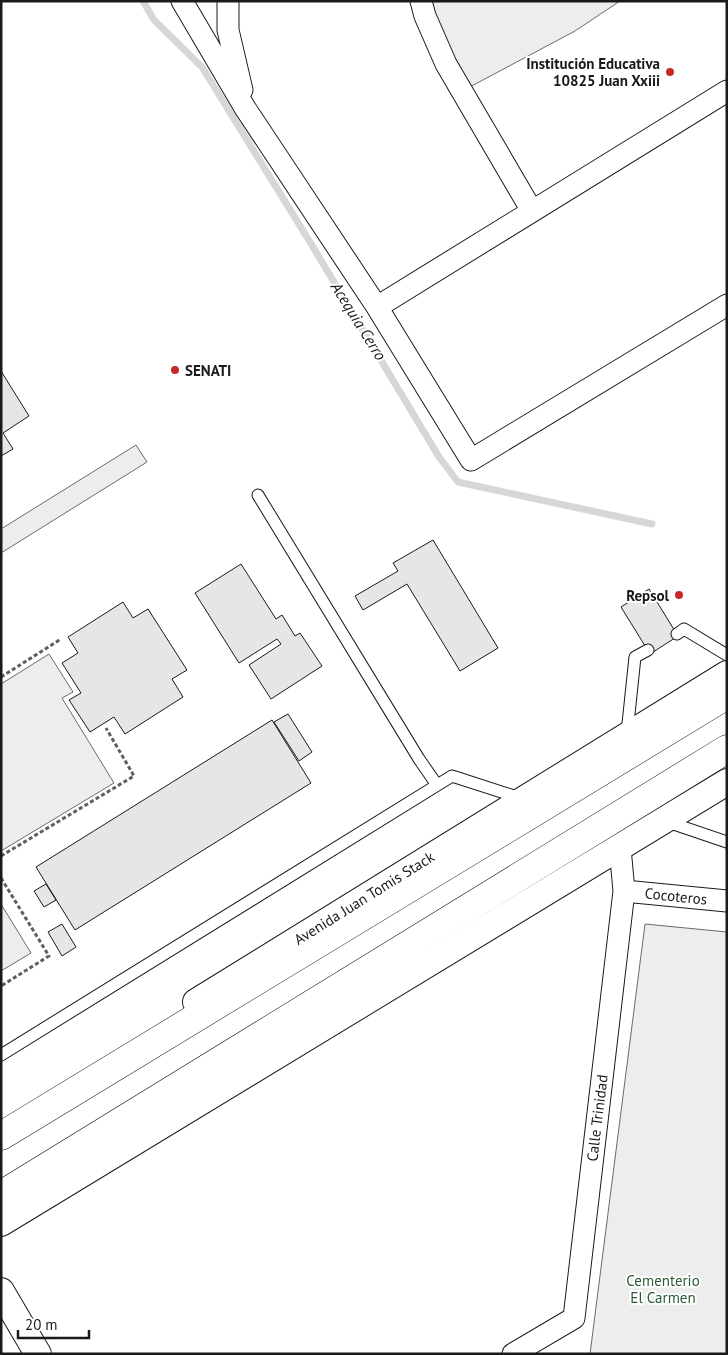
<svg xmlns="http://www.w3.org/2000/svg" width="728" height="1355" font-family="'PT Sans',sans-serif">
	<rect width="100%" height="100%" fill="#fff"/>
	<path fill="#ededed" stroke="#6a6a6a" d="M423,1H620L575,31L466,89Z
		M136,445L147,462L1,553V529Z
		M49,654L73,692L62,698L114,783L1,851V684Z
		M1,904L31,953L1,971Z
		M645,924L727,932V1354H590Z"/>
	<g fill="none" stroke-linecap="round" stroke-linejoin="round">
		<path stroke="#d7d7d7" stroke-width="7" d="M143,1L154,20L202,67L310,242L439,457L458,482L652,524"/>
	</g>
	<path fill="#e6e6e6" stroke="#1a1a1a" d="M1,371L29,416L3,433L13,449L1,456Z
		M433,540L498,648L460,671L407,584L363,610L355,596L398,571L393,563Z
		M241,564L276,619L282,615L295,636L300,633L322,666L271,699L249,665L281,644L277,639L239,663L195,593Z
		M649,589L678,636L650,654L621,607Z
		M123,602L133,618L148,609L187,670L172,679L183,697L125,734L114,717L90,732L69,700L81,693L62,663L78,653L68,637Z
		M288,714L312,752L299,761L274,722Z
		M272,720L311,783L75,930L36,867Z
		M46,884L56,900L44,907L34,891Z
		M62,924L76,947L62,956L48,932Z"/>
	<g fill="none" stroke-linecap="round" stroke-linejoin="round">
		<g stroke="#1a1a1a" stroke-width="13">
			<path id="service" d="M258,495L419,759L437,785
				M677,634L684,629L727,655
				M627,733L635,657L648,650
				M665,821L727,842
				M1,1055L452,776L523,799"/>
		</g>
		<g stroke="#1a1a1a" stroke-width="23">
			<path id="minor" d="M182,1L245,108L377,307L471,460L727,305
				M228,1V30L242,90
				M421,1L425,16L446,64L532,211
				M377,307L727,91
				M624,891L727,901
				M513,1354L574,1318L624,891L620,848"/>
		</g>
		<g stroke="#1a1a1a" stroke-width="28">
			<path id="tertiary" d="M196,1002L727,674
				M1,1223L727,782
				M1,1291L38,1354"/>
		</g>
		<g stroke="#1a1a1a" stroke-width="29">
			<path id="primary" d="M1,1136L727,695
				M1,1195L727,749"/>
		</g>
		<path stroke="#5f5f5f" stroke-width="3" stroke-dasharray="4 2.5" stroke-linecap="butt" d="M1,677L61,639
			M1,856L134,776L106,728
			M1,878L49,956L1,986"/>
		<use href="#service" stroke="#fff" stroke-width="11"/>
		<use href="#minor" stroke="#fff" stroke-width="21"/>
		<use href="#tertiary" stroke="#fff" stroke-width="26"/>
		<use href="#primary" stroke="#fff" stroke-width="28"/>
	</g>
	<g fill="#c62828" stroke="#fff" stroke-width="2">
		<circle cx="670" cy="72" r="5"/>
		<circle cx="175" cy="370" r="5"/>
		<circle cx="679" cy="595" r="5"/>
	</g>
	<g text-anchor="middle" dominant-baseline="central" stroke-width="4" stroke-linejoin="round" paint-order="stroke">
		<g font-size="15" font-weight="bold" fill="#1a1a1a" stroke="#fff" text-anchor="end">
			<text x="660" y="63">Institución Educativa<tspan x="660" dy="17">10825 Juan Xxiii</tspan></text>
			<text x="185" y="370" text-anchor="start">SENATI</text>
			<text x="669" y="595">Repsol</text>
		</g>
		<g font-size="15" fill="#1a1a1a" stroke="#fff">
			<text transform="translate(676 896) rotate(6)">Cocoteros</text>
			<text transform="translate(364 898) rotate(-32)">Avenida Juan Tomis Stack</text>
			<text transform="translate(597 1118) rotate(-83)">Calle Trinidad</text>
		</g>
		<g font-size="15" fill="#2b5a34" stroke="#fff">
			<text x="663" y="1280">Cementerio<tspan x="663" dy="17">El Carmen</tspan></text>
		</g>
		<g font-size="16" font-style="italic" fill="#1a1a1a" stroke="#fff">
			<text transform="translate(359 321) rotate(58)">Acequia Cerro</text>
		</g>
	</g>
	<rect width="728" height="1355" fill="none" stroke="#1a1a1a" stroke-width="5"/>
	<path d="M18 1330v8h71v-8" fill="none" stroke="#1a1a1a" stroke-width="2.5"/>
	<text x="25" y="1330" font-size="15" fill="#1a1a1a" stroke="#ffffff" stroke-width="4" paint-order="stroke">20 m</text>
</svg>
